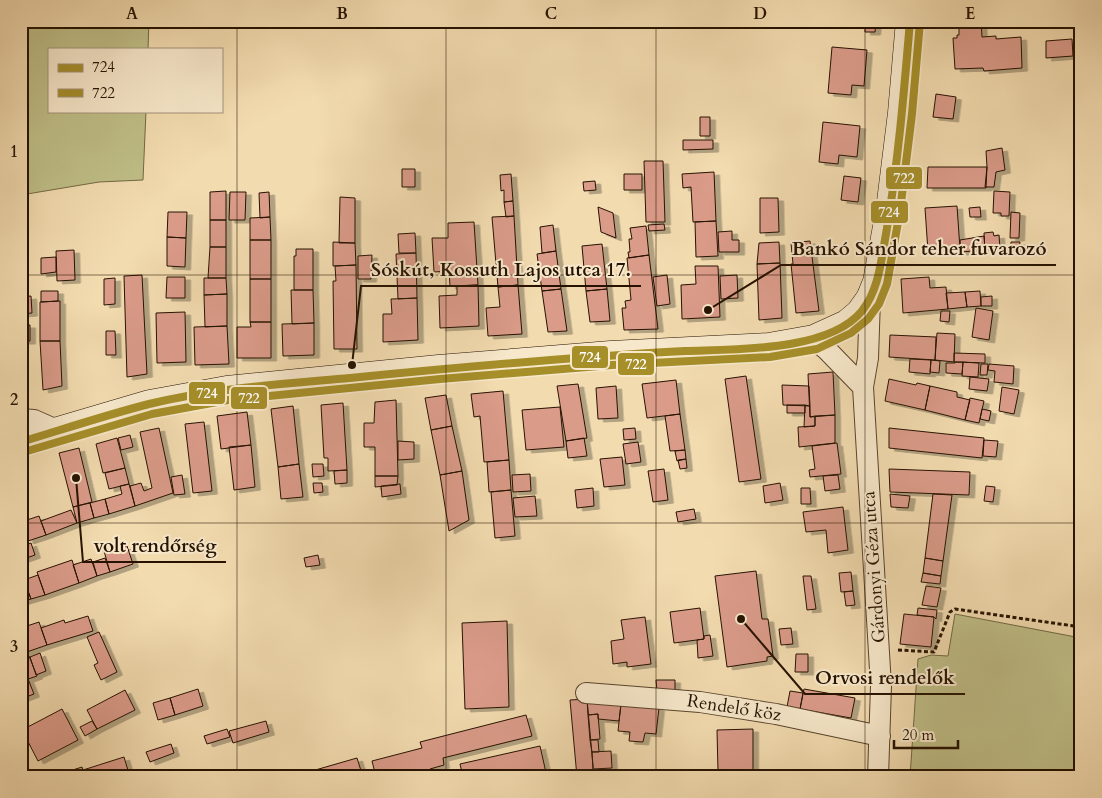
<svg xmlns="http://www.w3.org/2000/svg" width="1102" height="798" font-family="Cardo,serif">
	<defs>
		<filter id="shadow"><feDropShadow dx="5.5" dy="3" stdDeviation="0" flood-color="#0004"/></filter>
	</defs>
	<rect width="100%" height="100%" fill="#f2dbaf"/>
	<filter id="stains"><feTurbulence type="fractalNoise" baseFrequency=".004" numOctaves="4"/><feColorMatrix values="0 0 0 0 .2 0 0 0 0 .09 0 0 0 0 .02 0 0 0 .5 -.17"/></filter>
	<radialGradient id="worn" r=".72"><stop offset=".6" stop-color="#630" stop-opacity="0"/><stop offset="1" stop-color="#630" stop-opacity=".3"/></radialGradient>
	<path fill="#bfbe87" stroke="#726844" d="M21,21H149L148,49H49V111H146L143,180L99,182L21,195Z
		M955,614L1081,638V777H910L918,659L931,655L948,656Z"/>
	<path fill="#da9b89" stroke="#261201" filter="url(#shadow)" d="M861,21H876L875,32H865V24H861Z
		M959,21H981L982,37L996,36V39L1021,37L1022,68L984,71L983,68L955,69L953,38H957V35H959Z
		M1072,39L1073,56L1046,58V41Z
		M832,47L867,50L864,86L852,85L851,95L828,93Z
		M936,94L956,97L953,119L933,117Z
		M700,117H710V136H700Z
		M823,122L860,126L857,157L839,155L838,164L819,162Z
		M683,140H713V149L683,150Z
		M1002,148L1005,170L996,172L994,187H985L987,167L986,151Z
		M644,161H663L665,222H646Z
		M928,167H987L986,188H927Z
		M402,169H415V187H402Z
		M714,172L716,221L693,222L691,187L683,188L682,174Z
		M511,174L513,201L504,202V190L501,191L500,175Z
		M624,174H642V190H624Z
		M844,176L861,178L858,202L841,200Z
		M595,181L596,190L584,191L583,182Z
		M226,191V220H210V192Z
		M994,191L1010,192L1009,216H1001V213H993Z
		M230,192H246L245,220H229Z
		M269,192L270,217L260,218L259,193Z
		M340,197L355,198V243H339Z
		M760,198H778L779,232L760,233Z
		M513,201L514,216L506,217L504,202Z
		M957,206L960,249L928,252L925,208Z
		M598,207L613,213L616,238L601,232Z
		M980,207L981,217H970L969,208Z
		M168,212H187L186,238L167,237Z
		M1011,212L1020,213L1019,238H1010Z
		M514,216L518,285L498,287L492,217Z
		M270,217L271,240H250V218Z
		M210,220H226V247H210Z
		M716,221L718,256L696,257L695,222Z
		M474,222L478,285L450,286L449,271L434,272L432,238H448V223Z
		M664,224L665,230L649,231L648,225Z
		M553,225L556,251L542,253L540,227Z
		M646,226L649,255L629,258L628,252H630L629,239H632L630,228Z
		M732,231V240H739V252H719L718,232Z
		M993,232L994,236L999,235L1000,249L985,250L984,233Z
		M415,233L416,253H399L398,234Z
		M984,236L985,250L961,252L960,240Z
		M167,237L186,238L185,267L167,266Z
		M250,240H271V279H250Z
		M810,241L819,311L796,313L791,264H793L791,243Z
		M333,242L355,243L356,265L333,266Z
		M779,242L780,263L757,264L759,243Z
		M1011,242H1020L1019,250H1011Z
		M602,244L607,289L586,291L582,246Z
		M210,247H226V278H208Z
		M296,249H313V290H294V256H296Z
		M74,250L75,280L57,281L56,251Z
		M556,251L561,289L542,291L537,254Z
		M416,253L417,298L398,299L396,254Z
		M372,255L371,279H358V256Z
		M649,255L658,329L624,330L622,308H626L625,301L631,300L627,258Z
		M56,257V272L41,274V258Z
		M780,263L782,318L759,320L757,264Z
		M356,265L357,349H334L333,281H336L335,266Z
		M695,266H718L720,317L682,319L681,285L696,284Z
		M142,275L147,374L127,377L124,276Z
		M667,275L670,304L657,306L653,277Z
		M737,275L738,298L721,299L720,276Z
		M167,277H185V298H166Z
		M929,277L930,288L946,287L948,309L903,313L901,279Z
		M115,278V304L104,305V279Z
		M204,278H226L227,294L204,295Z
		M250,279H271V322H250Z
		M478,285L479,326L440,328L439,296L457,295V286Z
		M518,285L522,334L488,336L486,308L500,307L498,287Z
		M561,289L567,331L548,332L542,291Z
		M607,289L610,321L590,322L586,291Z
		M291,290H313L314,323L292,324Z
		M41,291H58V301L41,302Z
		M980,291L981,306L967,307L965,292Z
		M965,292L967,307L948,309L946,293Z
		M227,294V326L205,327L204,295Z
		M31,296L32,313L21,314V297Z
		M992,296V306H981V297Z
		M417,298L418,340L383,342V314H392L391,299Z
		M60,301V341H40V302Z
		M976,308L993,311L989,340L972,337Z
		M941,311H950L949,322L940,321Z
		M185,312L186,362L157,363L156,313Z
		M250,322H271V358H237V327H251Z
		M314,323V355L283,356L282,324Z
		M21,325H30V341H21Z
		M227,326L229,364L195,365L194,327Z
		M106,331H115L116,355H106Z
		M937,333L955,334L954,362L935,360Z
		M890,335L936,337L935,360L889,357Z
		M40,341H60L62,386L43,390Z
		M954,353L985,354V363L954,362Z
		M910,359L931,360L930,374L909,372Z
		M931,360L940,361L939,373L930,372Z
		M955,362H963L962,374L946,373V363H955Z
		M963,362L979,363L978,377L962,376Z
		M981,364H988L987,375H980Z
		M989,364L1014,366L1013,384L994,382L995,371L988,370Z
		M833,372L835,415L810,417L808,374Z
		M746,376L761,479L739,482L725,379Z
		M970,377L989,379L987,391L969,389Z
		M889,379L916,385L917,383L930,386L925,410L885,401Z
		M676,380L680,414L647,418L642,384Z
		M578,384L587,438L566,441L557,386Z
		M782,385L809,386L810,406L783,405Z
		M616,386L618,418L598,419L596,388Z
		M930,386L957,392V397L970,400L965,420L925,410Z
		M1002,387L1019,390L1014,414L999,411Z
		M503,391L509,460L484,462L480,416L474,417L471,394Z
		M446,395L452,426L431,430L425,398Z
		M970,398L984,401L979,423L965,420Z
		M396,400L398,476H375V447H364V423H374L375,402Z
		M343,403L347,470L328,471V458H324L321,405Z
		M787,405H805V413H787Z
		M805,405L810,406V417L815,416V426L804,427Z
		M293,406L299,464L278,467L271,409Z
		M560,407L564,447L526,450L522,410Z
		M982,409L991,411L989,421L980,419Z
		M247,412L251,445L221,449L217,416Z
		M680,414L685,450L670,451L665,416Z
		M835,415V443L799,447L798,427L815,426V416Z
		M204,422L212,491L193,493L185,424Z
		M452,426L462,471L440,475L431,430Z
		M159,428L173,493L135,506L130,486L141,483L144,491L152,488L140,432Z
		M635,428L636,439L624,440L623,429Z
		M889,428L984,438L982,458L889,448Z
		M130,435L133,447L121,450L118,438Z
		M117,438L125,468L103,473L96,444Z
		M584,438L587,456L568,458L566,441Z
		M984,440L998,441L996,457L983,456Z
		M398,441L414,442V459L398,460Z
		M638,442L641,462L626,464L623,444Z
		M837,443L841,474L810,477L809,470L815,469L812,446Z
		M251,445L255,487L234,490L229,447Z
		M79,448L92,502L73,507L59,453Z
		M685,450L686,459L677,461L675,451Z
		M622,457L625,485L604,487L600,459Z
		M686,459L687,468L680,469L678,460Z
		M509,460L511,490L489,492L487,462Z
		M299,464L303,497L281,499L278,467Z
		M312,464H323L324,476L313,477Z
		M125,468L129,484L109,489L105,473Z
		M664,469L668,500L653,502L648,471Z
		M889,469L970,472L969,495L890,492Z
		M347,470V483L335,484L334,471Z
		M462,471L469,520L449,531L440,475Z
		M530,474L531,491L513,492L512,475Z
		M182,475L185,494L174,495L171,477Z
		M838,475L840,489L825,491L823,476Z
		M375,476H398L397,485L375,487Z
		M313,483H322L323,492L314,493Z
		M780,483L783,500L765,503L763,486Z
		M129,484L135,506L109,514L105,499L122,494L120,486Z
		M400,484L401,494L382,497L381,486Z
		M986,486L995,487L993,502L984,501Z
		M593,488L594,506L577,508L575,490Z
		M801,488H810L811,504H801Z
		M511,490L515,536L495,538L491,492Z
		M890,494L910,496L908,508L891,507Z
		M933,494L952,495L943,561L925,558Z
		M535,496L537,516L515,517L513,498Z
		M105,499L109,514L94,518L90,503Z
		M90,503L94,518L77,523L73,507Z
		M843,507L848,550L828,553L826,530L806,532L803,512Z
		M694,509L696,519L678,522L676,512Z
		M71,510L77,523L46,535L41,521Z
		M39,516L46,535L28,541L21,522Z
		M31,543L35,555L21,560V547Z
		M127,546L133,564L110,572L104,551Z
		M318,555L320,565L306,567L304,558Z
		M105,558L110,572L97,576L93,562Z
		M925,558L943,561L941,576L923,573Z
		M91,559L97,576L79,583L73,565Z
		M72,560L79,583L45,595L37,572Z
		M756,571L762,619H768L773,656L767,657V661L727,667L715,576Z
		M851,572L853,591L841,592L839,573Z
		M923,573L941,576L940,584L921,582Z
		M38,575L45,595L31,599L24,580Z
		M803,576H811L816,609L807,610Z
		M21,578H23L31,599L21,602Z
		M926,586L941,588L937,607L922,605Z
		M853,591L855,605L846,606L844,592Z
		M700,608L704,639L674,643L670,612Z
		M918,608L937,610L936,619L934,617L917,615Z
		M904,614L934,617L931,647L900,644Z
		M88,616L93,631L47,645L41,628L64,620L65,623Z
		M645,617L651,664L627,667V662L613,664L611,641L624,639L621,620Z
		M507,621L509,707L465,709L462,623Z
		M39,622L47,645L21,654V628Z
		M791,628L793,644L781,645L779,629Z
		M99,632L117,672L101,680L94,665L98,663L87,637Z
		M710,635L713,656L698,658L697,640L704,639V636Z
		M40,653L46,671L36,675L30,657Z
		M796,654H808V672H795Z
		M29,656L37,676L28,679L34,694L21,699V659Z
		M656,680H675V692H657Z
		M198,689L203,706L175,715L170,698Z
		M804,689L855,698L851,718L800,709Z
		M125,690L135,710L97,729L87,710Z
		M790,691L803,693L800,709L787,707Z
		M170,698L175,715L158,720L153,703Z
		M587,699L594,777H577L570,700Z
		M587,699L621,704L619,721L598,719V714L588,715Z
		M621,704L659,708L656,734L645,733L643,742L629,741L630,732L618,731Z
		M62,709L78,740L38,761L22,730Z
		M598,714L600,739L590,740L588,715Z
		M526,715L532,736L443,758L444,765L430,769L432,777H376L372,761L422,748L420,742Z
		M92,721L97,729L85,736L80,727Z
		M266,721L269,732L233,743L229,731Z
		M227,729L230,737L207,744L204,736Z
		M753,729V770L718,771L717,730Z
		M590,740H598L599,752H592Z
		M171,744L174,753L150,762L146,752Z
		M540,746L547,777H463L460,764Z
		M611,751L612,768L593,769L592,752Z
		M124,757L130,777H86L83,770Z
		M357,758L363,777H291Z
		M82,767L86,777H51Z"/>
	<g fill="none" stroke-linecap="round" stroke-linejoin="round">
		<g stroke="#59442c" stroke-width="22">
			<path id="street" d="M870,299L868,358L863,387L881,686L878,777
				M814,339L828,351L863,387
				M21,419L34,420L59,431
				M586,693L700,702L776,714L880,736"/>
		</g>
		<g stroke="#261201" stroke-width="29">
			<path id="secondary" d="M21,442L150,404L227,390L439,369L611,355L769,347L814,339L847,324L860,313L870,299L877,282L890,210L902,113L910,21"/>
		</g>
		<path stroke="#261201" stroke-width="3" stroke-dasharray="4 2.5" stroke-linecap="butt" d="M898,650L934,652L950,612L955,609L1081,627"/>
		<use href="#street" stroke="#f7e8cb" stroke-width="20"/>
		<use href="#secondary" stroke="#f7e8cb" stroke-width="28"/>
		<g stroke="#f7e8cb" stroke-width="11">
			<path id="bus-1" d="M21,442C64,429 106,415 149,404C215,388 283,384 350,378C462,367 573,357 685,351C735,349 828,352 862,311C879,289 881,261 886,234C898,164 904,92 910,21"/>
		</g>
		<g stroke="#f7e8cb" stroke-width="11">
			<path id="bus-2" d="M24,452L152,414L228,400L440,379L612,365L770,357L817,349L851,333L868,319L879,304L887,284L900,211L912,114L920,22"/>
		</g>
		<use href="#bus-1" stroke="#a68e29" stroke-width="8"/>
		<use href="#bus-2" stroke="#a68e29" stroke-width="8"/>
	</g>
	<path fill="none" stroke="#261201" stroke-width="1" stroke-opacity="0.55" d="M237,21V777M446,21V777M656,21V777M865,21V777M21,275H1081M21,523H1081"/>
	<g text-anchor="middle" dominant-baseline="central" stroke-width="4" stroke-linejoin="round" paint-order="stroke">
		<g font-size="18" fill="#261201" stroke="#f7e8cb">
			<text transform="translate(874 567) rotate(-94)">Gárdonyi Géza utca</text>
			<text transform="translate(734 708) rotate(9)">Rendelő köz</text>
		</g>
	</g>
	<path fill="none" stroke="#261201" stroke-width="2" d="M708 310L781 265H1056M352 365L361 286H641M76 478L83 562H226M741 619L805 694H965"/>
	<g fill="#261201" stroke="#f7e8cb" stroke-width="2">
		<circle cx="708" cy="310" r="5"/>
		<circle cx="352" cy="365" r="5"/>
		<circle cx="76" cy="478" r="5"/>
		<circle cx="741" cy="619" r="5"/>
	</g>
	<g font-size="19" text-anchor="middle" font-weight="bold" fill="#261201" stroke="#f7e8cb" stroke-width="4" stroke-linejoin="round" paint-order="stroke">
		<text x="919" y="255">Bankó Sándor teher fuvarozó</text>
		<text x="501" y="276">Sóskút, Kossuth Lajos utca 17.</text>
		<text x="155" y="552">volt rendőrség</text>
		<text x="885" y="684">Orvosi rendelők</text>
	</g>
	<g stroke="#f7e8cb" stroke-width="2">
		<rect x="885" y="166" width="38" height="24" rx="5" fill="#a68e29"/>
		<rect x="870" y="200" width="39" height="24" rx="5" fill="#a68e29"/>
		<rect x="571" y="345" width="38" height="24" rx="5" fill="#a68e29"/>
		<rect x="617" y="352" width="38" height="24" rx="5" fill="#a68e29"/>
		<rect x="188" y="381" width="38" height="24" rx="5" fill="#a68e29"/>
		<rect x="230" y="386" width="38" height="24" rx="5" fill="#a68e29"/>
	</g>
	<g font-size="14" text-anchor="middle" font-weight="bold" fill="#fff">
		<text x="904" y="183">722</text>
		<text x="889" y="217">724</text>
		<text x="590" y="362">724</text>
		<text x="636" y="369">722</text>
		<text x="207" y="398">724</text>
		<text x="249" y="403">722</text>
	</g>
	<rect width="1102" height="798" fill="none" stroke="#f2dbaf" stroke-width="55"/>
	<rect x="48" y="48" width="175" height="65" fill="#f7e8cb" stroke="#a3927a"/>
	<rect x="58" y="64" width="25" height="8" fill="#a68e29" stroke="#a3927a"/>
	<text x="92" y="72" font-size="15" fill="#261201">724</text>
	<rect x="58" y="89" width="25" height="8" fill="#a68e29" stroke="#a3927a"/>
	<text x="92" y="98" font-size="15" fill="#261201">722</text>
	<path d="M894 740v8h64v-8" fill="none" stroke="#261201" stroke-width="2.5"/>
	<text x="902" y="740" font-size="15" fill="#261201" stroke="#f7e8cb" stroke-width="4" paint-order="stroke">20 m</text>
	<rect x="28" y="28" width="1046" height="742" fill="none" stroke="#261201" stroke-width="2"/>
	<g font-size="16" text-anchor="middle" font-weight="bold" fill="#261201">
		<text x="132" y="19">A</text>
		<text x="342" y="19">B</text>
		<text x="551" y="19">C</text>
		<text x="760" y="19">D</text>
		<text x="970" y="19">E</text>
		<text x="14" y="157">1</text>
		<text x="14" y="405">2</text>
		<text x="14" y="652">3</text>
	</g>
	<rect width="100%" height="100%" filter="url(#stains)"/>
	<rect width="100%" height="100%" fill="url(#worn)"/>
</svg>
